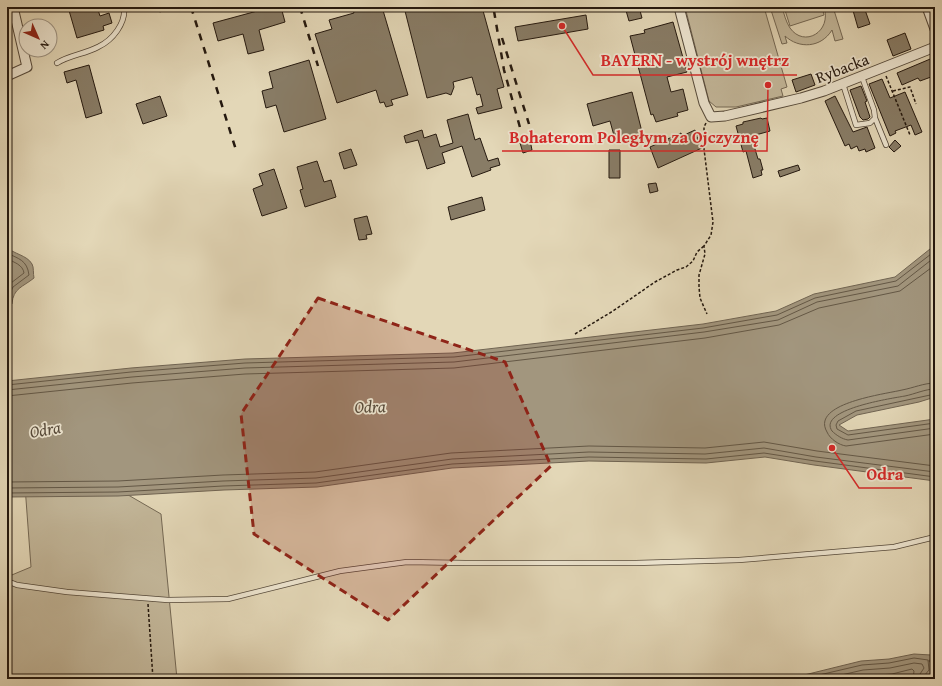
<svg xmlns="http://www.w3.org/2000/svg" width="942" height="686" font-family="'Gentium Book Plus',serif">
	<rect width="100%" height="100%" fill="#e3d7b7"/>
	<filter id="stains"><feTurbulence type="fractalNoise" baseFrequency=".005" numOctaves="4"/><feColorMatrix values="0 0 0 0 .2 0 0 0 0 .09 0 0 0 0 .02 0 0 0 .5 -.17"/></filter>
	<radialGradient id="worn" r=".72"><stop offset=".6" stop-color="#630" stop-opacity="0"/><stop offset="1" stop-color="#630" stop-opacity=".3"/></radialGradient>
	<path fill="#c3b79a" stroke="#746854" d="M685,7H764L787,87L781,89L783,96L736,107H716L709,101Z
		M770,7H782C784,14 786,22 790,28C804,48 832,32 824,7H833L843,39L835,41L832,30C821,48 799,49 785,36L787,43L782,44Z
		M784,7H822L824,15L790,26Z
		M111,485L161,514L177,679H7V577L31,567L25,486Z"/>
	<path fill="#a2967e" stroke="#706452" d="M935,245V397L919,402L857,415L839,425L848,431L935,419V481L814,465L765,457L706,463L589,461L452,468L317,487L224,490L118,496L7,497V381L131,368L245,359L453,353L703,324L776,311L814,294L895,277Z
		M7,247C13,254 27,255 32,264C34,267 33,274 34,278C23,287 13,288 12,304L7,307Z
		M914,654L931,655L933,671L927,679H788L861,661L889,659Z"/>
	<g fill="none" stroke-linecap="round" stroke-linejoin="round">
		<path stroke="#645846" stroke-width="1" d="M7,253C19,259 27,260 29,275L13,287L9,295L7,302
			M7,259C14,262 23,265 24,273L11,283L7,288
			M935,383C924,383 913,388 902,390C886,394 810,403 827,432C830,439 839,445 846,446L935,434
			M7,385L131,372L245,363L454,357L703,328L777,315L815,298L896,281L935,251
			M935,389C925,389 915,394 905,396C894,398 817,409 832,431C836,435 842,439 848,440L935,428
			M7,390L132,377L245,368L454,362L704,332L778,320L817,302L898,286L935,257
			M935,394L856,411L838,421L836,425L837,429L848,435L935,423
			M7,396L132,383L245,374L454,368L705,338L779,325L819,308L900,291L935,265
			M7,482L118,481L223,475L315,472L451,453L589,446L705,448L764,442L817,451L935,466
			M7,488L118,487L223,481L316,478L452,459L589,452L705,454L764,448L816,457L935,472
			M7,493L118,492L223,486L316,483L452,464L589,457L706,459L764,453L815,461L935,477
			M802,679L862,665L889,663L914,658L928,660L929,670L924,676V679
			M824,679L863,670L890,668L914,663L922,664L924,668L920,674L919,679
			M850,679L864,676L892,674L912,669L914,671L913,679"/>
		<path stroke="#706452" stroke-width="2.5" d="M929,661L935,660"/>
	</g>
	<path fill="#887c66" stroke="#25190f" d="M68,7H97L100,16L109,13L112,23L103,26L104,30L77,38Z
		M272,7H281L285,22L259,30L264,50L248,54L243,34L218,41L213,23Z
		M352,7H382L408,95L391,100L393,105L386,107L384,102L380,103L376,90L337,103L315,34L332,29L329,20L354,13Z
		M404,7H482L504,87L497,89L502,108L478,114L476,108L483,106L480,94L477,95L472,77L453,82L454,87L451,95L446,93L427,98Z
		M625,7H639L642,18L629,21Z
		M852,7H864L870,24L858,28Z
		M586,15L588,29L518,41L515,27Z
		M673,22L687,72L667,77L671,92L683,89L688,110L677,113L678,116L656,122L653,114L651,115L630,36L645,33L644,30Z
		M905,33L911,49L893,56L887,40Z
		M935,57V74L931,75V77L920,81L918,78L902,85L897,73Z
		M309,60L326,119L284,132L276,105L266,108L262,91L273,88L269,72Z
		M89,65L102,113L86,118L76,80L67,83L64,72Z
		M811,74L815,85L796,92L792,80Z
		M882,79L890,98L905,92L922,132L915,135L911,125L895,131L896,133L890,136L869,84Z
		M861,86L867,101L865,102L870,117L868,119L863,120L860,117L850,90Z
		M632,92L643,136L616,143L610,121L593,126L587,104Z
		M160,96L167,116L143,124L136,104Z
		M835,96L853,132L867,127L875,148L866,152L865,149L859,151L857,146L851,149L849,144L845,146L825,101Z
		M468,114L475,140L480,138L488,161L498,158L500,165L490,168L491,170L472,177L462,146L442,153L445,163L427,169L418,140L406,143L404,136L422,130L424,138L436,134L440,147L453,143L447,120Z
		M761,118L762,119L767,118L770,131L752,136L755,149L758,159H760L763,170H761L762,175L753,178L746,151L743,152L736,126L743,124V122Z
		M695,130L699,137L697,138L702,148L658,168L650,147L681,133L682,136Z
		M530,140L532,150L523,153L520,143Z
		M895,140L901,146L894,152L889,147Z
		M351,149L357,165L344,169L339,153Z
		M609,150H620V178H609Z
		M317,161L324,182L331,180L336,197L305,207L300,190L303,189L297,167Z
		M798,165L800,170L780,177L778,171Z
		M274,169L287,208L262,216L253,189L263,185L259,174Z
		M656,183L658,191L650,193L648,184Z
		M482,197L485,210L451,220L448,207Z
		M367,216L372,234L366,235L367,239L359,240L354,219Z"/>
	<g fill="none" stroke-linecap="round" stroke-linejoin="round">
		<g stroke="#544839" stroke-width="6">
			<path id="service" d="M57,63C70,55 85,54 98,47C113,40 126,23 124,7
				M843,84L856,125L870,123L875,118L874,110L862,77
				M875,118L886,145
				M7,581L17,585L67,592L168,600L228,599L340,571L407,562L465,563H636L739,560L894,547L935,537"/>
		</g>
		<g stroke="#544839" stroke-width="11">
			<path id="minor" d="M679,7L704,103L711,117L725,116L801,98L824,91L935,47
				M927,7L935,29
				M7,76L27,67L13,7"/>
		</g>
		<path stroke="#25190f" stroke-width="1.5" stroke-dasharray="3 2" stroke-linecap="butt" d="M886,76L910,135
			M893,91L910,87L916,104
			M706,123L704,127V149L713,222L711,235L704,246L705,254L699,275V287L700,298L707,314
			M575,334L613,311L655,282L677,270L686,267L693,261L697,252L704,246
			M148,604L153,679"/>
		<use href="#service" stroke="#ede5d0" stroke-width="4.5"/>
		<use href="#minor" stroke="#ede5d0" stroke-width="9"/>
		<path stroke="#25190f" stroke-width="2.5" stroke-dasharray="7 7" stroke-linecap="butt" d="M159,7L161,12
			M169,7L170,10
			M191,7L236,150
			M300,7L318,66
			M494,11L504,70L521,131
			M502,38L529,124"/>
	</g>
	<path fill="#8f2418" fill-opacity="0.2" stroke="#8f2418" stroke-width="3" stroke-dasharray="8 5" stroke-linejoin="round" d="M318,298L505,362L551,466L388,620L254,534L241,414Z"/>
	<g text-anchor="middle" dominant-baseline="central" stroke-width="3.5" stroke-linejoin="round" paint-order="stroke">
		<g font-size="16" fill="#25190f" stroke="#ede5d0">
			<text transform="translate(842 68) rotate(-21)">Rybacka</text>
		</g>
		<g font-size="17" font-style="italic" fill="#574b3b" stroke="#ede5d0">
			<text transform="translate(370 406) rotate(-1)">Odra</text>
			<text transform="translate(45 429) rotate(-10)">Odra</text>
		</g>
	</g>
	<path fill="none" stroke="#d62828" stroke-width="1.5" d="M562 26L593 75H797M768 85L767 151H502M832 448L859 488H912"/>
	<g fill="#d62828" stroke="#ede5d0" stroke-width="1.5">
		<circle cx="562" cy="26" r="4"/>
		<circle cx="768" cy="85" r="4"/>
		<circle cx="832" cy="448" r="4"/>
	</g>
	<g font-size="17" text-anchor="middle" font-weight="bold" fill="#d62828" stroke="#ede5d0" stroke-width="3.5" stroke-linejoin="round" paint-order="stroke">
		<text x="695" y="66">BAYERN - wystrój wnętrz</text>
		<text x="634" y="143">Bohaterom Poległym za Ojczyznę</text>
		<text x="885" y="480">Odra</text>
	</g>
	<rect width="942" height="686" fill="none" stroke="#e3d7b7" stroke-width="24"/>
	<rect x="8" y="8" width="926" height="670" fill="none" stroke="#25190f" stroke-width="2"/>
	<rect x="12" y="12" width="918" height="662" fill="none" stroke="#25190f"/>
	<g transform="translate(38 38) rotate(135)"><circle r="19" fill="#ede5d0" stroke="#9d9383"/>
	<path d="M0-3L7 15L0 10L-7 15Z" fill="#8f2418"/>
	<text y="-6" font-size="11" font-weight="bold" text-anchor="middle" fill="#25190f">N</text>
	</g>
	<rect width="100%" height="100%" filter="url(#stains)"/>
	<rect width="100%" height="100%" fill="url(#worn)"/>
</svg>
